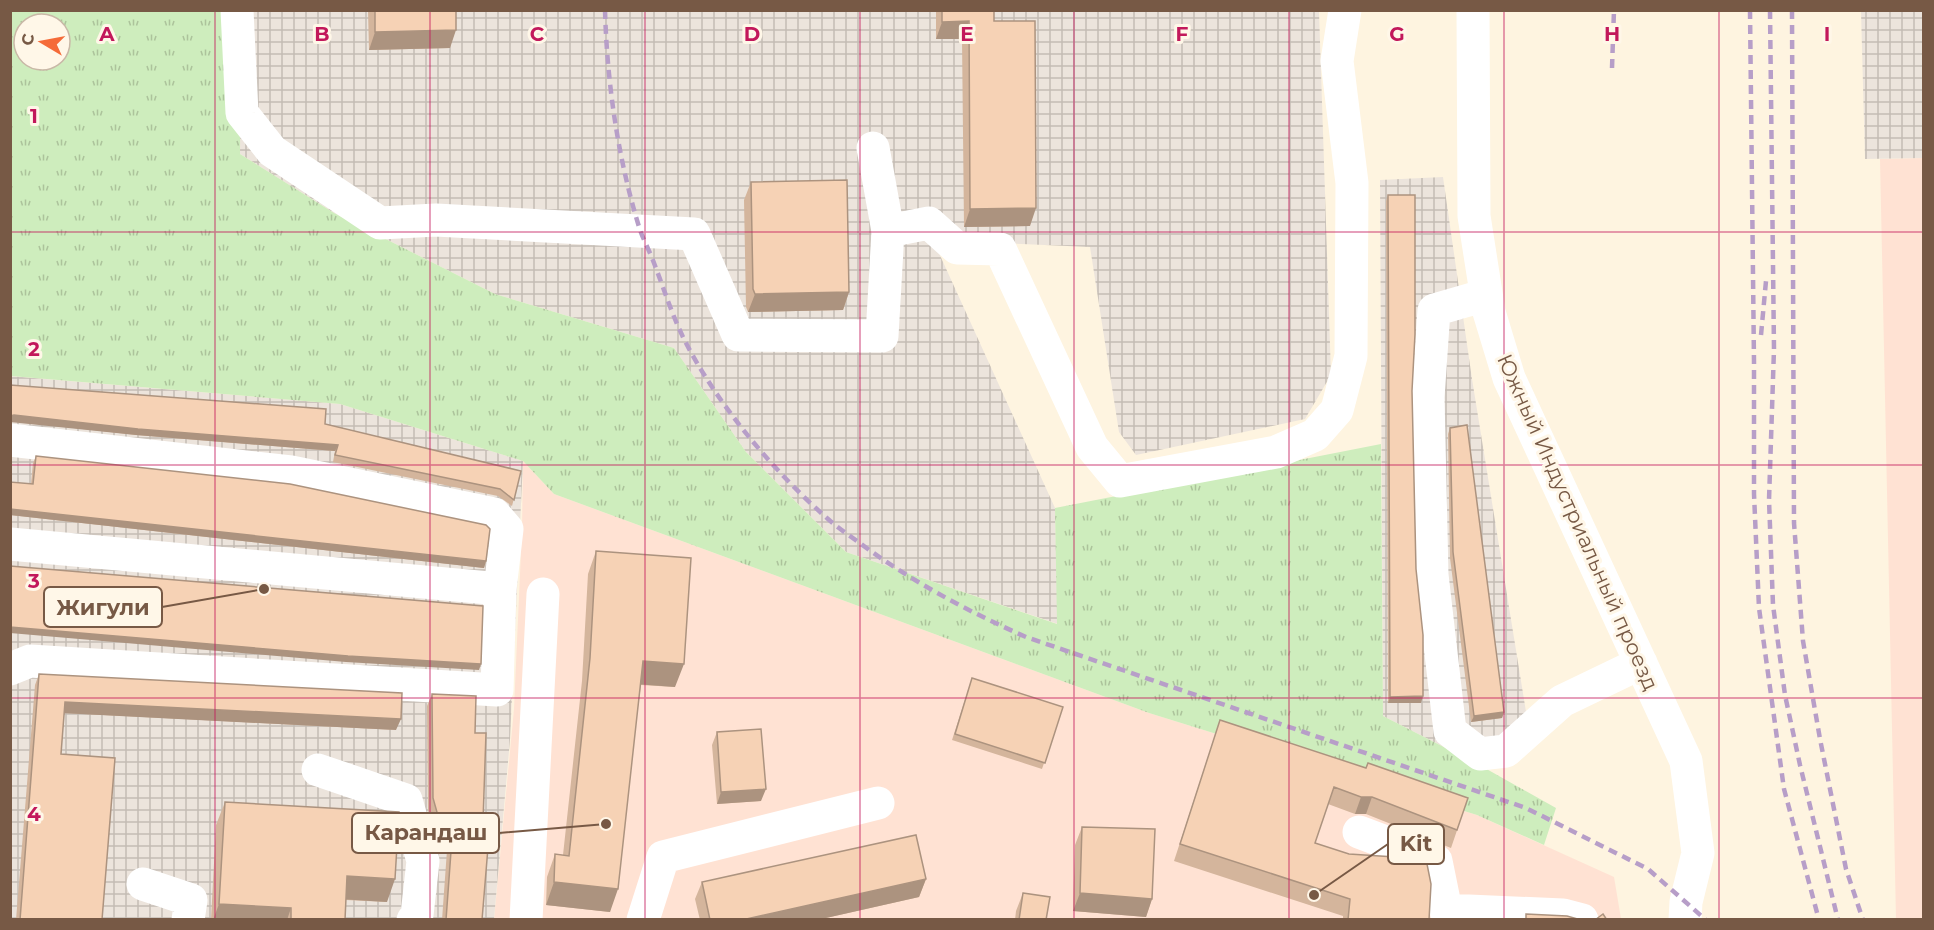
<svg xmlns="http://www.w3.org/2000/svg" width="1934" height="930" font-family="Montserrat,sans-serif">
	<defs>
		<pattern id="industrial-grid" width="8" height="8" patternUnits="userSpaceOnUse" patternTransform="scale(1.5)"><rect width="8" height="8" fill="#ece4dc"/><path d="M0 4h8M4 0v8" fill="none" stroke="#c4bcb4"/></pattern>
		<pattern id="grass-tufts" width="24" height="20" patternUnits="userSpaceOnUse" patternTransform="scale(1.5)"><rect width="24" height="20" fill="#ceedbd"/><path d="M3 7l-1-3M5 7V3M7 7l1-3M15 17l-1-3M17 17v-4M19 17l1-3" fill="none" stroke="#acc39b"/></pattern>
	</defs>
	<rect width="100%" height="100%" fill="#fef4e0"/>
	<path fill="#ffe2d3" d="M1923,158V919H1896L1880,159Z
		M523,461L554,494L1149,713L1477,815L1614,877L1621,919L494,920L514,709L522,529Z"/>
	<path fill="url(#industrial-grid)" d="M241,11H1319L1331,375L1305,419L1136,455L1119,432L1090,247L933,240L1055,508L1058,624L846,552L746,452L674,348L495,294L334,213L240,154Z
		M1861,11H1923V158L1865,159Z
		M1443,177L1472,379L1527,718L1483,767L1383,716L1380,180Z
		M10,376L340,404L523,461L510,740L494,919H11Z"/>
	<path fill="url(#grass-tufts)" fill-rule="evenodd" d="M10,11H241L240,154L334,213L495,294L674,348L746,452L846,552L1057,624L1055,508L1381,444L1383,716L1483,767L1556,808L1544,845L1477,815L1149,713L554,494L523,461L340,404L11,376ZM24,24H60V60H24Z"/>
	<g fill="none" stroke-linecap="round" stroke-linejoin="round">
		<path stroke="#fff" stroke-width="33" d="M237,10L242,113L272,151L380,223L436,220L694,234L738,335L882,336L888,231L873,148
			M1473,10L1474,216L1489,312L1509,378L1686,761L1698,853L1686,902L1685,920
			M888,231L929,223L957,248L1000,249L1092,447L1120,481L1276,452L1315,435L1337,410L1351,356L1352,183L1337,61L1345,10
			M1486,295L1434,310L1428,397L1432,575L1450,731L1480,754L1506,751L1562,701L1641,663
			M10,440L291,472L494,514L507,529L500,589
			M10,544L500,589L497,690L30,661L10,669
			M318,770L406,800L423,861L417,915L413,920
			M1359,832L1436,861L1448,920
			M143,884L191,900L188,920
			M1446,910L1563,915L1582,920
			M526,920L543,594
			M643,920L663,857L878,803"/>
		<path stroke="#b79ec8" stroke-width="4.5" stroke-dasharray="9 6" stroke-linecap="butt" d="M605,10C607,83 618,160 640,230C644,241 650,252 654,263C664,289 672,315 684,339C716,403 774,472 828,519C837,527 847,534 857,541C909,580 967,611 1026,637L1526,808L1648,869L1706,920
			M1750,10L1754,362V494L1759,608L1784,789L1819,920
			M1770,10L1774,349L1769,500L1773,605L1785,695L1800,765L1838,920
			M1792,10L1794,523L1803,641L1820,739L1846,869L1863,920
			M1612,68L1614,10
			M1761,335L1766,281"/>
	</g>
	<path fill="#d4b59c" d="M368,10H456L450,48L369,50Z
		M936,10H994V21L1030,226L964,227L962,39H936Z
		M751,182L849,292L843,310L748,312L746,307L744,200Z
		M1388,195L1412,391L1416,569L1421,703H1388L1386,201Z
		M10,385L325,424L521,471L512,506L498,496L333,462L335,451L136,435L12,421Z
		M1450,428L1504,712L1502,718L1471,722L1450,558L1448,434Z
		M36,456L486,561L484,568L10,515V482L31,484L33,463Z
		M596,551L675,687L641,685L610,912L546,905L547,877L555,854L563,855L582,681L588,574Z
		M39,674L396,730L64,713L61,754L102,920H16L35,685Z
		M972,678L1063,707L1042,769L952,740Z
		M432,694L475,733L483,821L482,920H442L448,836H435L428,810L427,706Z
		M1220,720L1366,768L1468,798L1451,848L1366,814H1355L1328,804L1315,843L1429,920H1343V916L1174,861Z
		M717,732L761,801L717,804L712,745Z
		M225,802L387,902L346,900L345,920H211L216,825Z
		M1082,827L1152,899L1146,917L1073,911L1075,845Z
		M926,879L919,897L817,920H700L695,899L702,882Z
		M1023,893L1046,920H1015L1016,911Z"/>
	<path fill="#ac937f" d="M969,21L962,39H936L942,22Z
		M456,30L450,48L369,50L375,32Z
		M1036,208L1030,226L964,227L970,209Z
		M849,292L843,310L748,312L755,294Z
		M14,415L338,445L335,451L136,435L10,422V416Z
		M10,509L486,561L484,568L10,515Z
		M10,627L481,664L479,670L346,662L10,633Z
		M643,661L684,664L675,687L635,684Z
		M1423,696L1421,703H1388L1390,697Z
		M65,702L401,719L396,730L61,713Z
		M1504,712L1502,718L1471,722L1474,716Z
		M766,789L761,801L717,804L721,792Z
		M1361,797H1372L1366,814H1355Z
		M440,823L453,824L448,836H435Z
		M347,876L395,879L387,902L339,899Z
		M926,879L919,897L817,920H742Z
		M554,882L618,889L610,912L546,905Z
		M1080,893L1152,899L1146,917L1073,911Z
		M219,904L291,908L287,920H213Z"/>
	<path fill="#f6d2b5" stroke="#ac937f" stroke-width="1.5" d="M375,10H456V30L375,32Z
		M942,10H994V21H1035L1036,208L970,209L969,21L942,22Z
		M847,180L849,292L755,294L753,289L751,182Z
		M1388,195H1415V334L1412,391L1416,569L1423,635V696L1390,697Z
		M10,385L326,409L325,424L521,471L514,500L500,489L335,455L338,445L138,429L14,415L10,416Z
		M1467,425L1504,712L1474,716L1453,552L1450,428Z
		M36,456L290,484L486,525L490,529L486,561L10,509V482L33,484Z
		M596,551L691,558L684,664L643,661L618,889L554,882L555,854L569,856L590,658Z
		M10,566L483,606L481,664L348,656L10,627Z
		M39,674L402,693L401,719L65,702L61,754L115,758L102,920H20Z
		M972,678L1063,707L1045,763L955,734Z
		M432,694L476,696L475,733H486L483,821L490,823L482,920H446L453,824L440,823L433,798Z
		M1220,720L1366,768L1368,763L1468,798L1457,830L1372,797H1361L1334,787L1315,843L1349,854L1426,859L1431,884L1429,920H1348L1350,899L1180,844Z
		M761,729L766,789L721,792L717,732Z
		M225,802L399,812L395,879L347,876L345,920H291V908L219,904Z
		M1082,827L1155,829L1152,899L1080,893Z
		M916,835L926,879L742,920H710L702,882Z
		M1023,893L1050,897L1046,920H1019Z
		M1526,914L1567,916L1581,920H1526Z
		M1603,914L1607,920H1595Z"/>
	<path fill="none" stroke="#c2185b" stroke-width="1.5" stroke-opacity="0.55" d="M215,10V920M430,10V920M645,10V920M860,10V920M1074,10V920M1289,10V920M1504,10V920M1719,10V920M10,232H1924M10,465H1924M10,698H1924"/>
	<g text-anchor="middle" dominant-baseline="central" stroke-width="6" stroke-linejoin="round" paint-order="stroke">
		<g font-size="21" fill="#775945" stroke="#fff7e8">
			<text transform="translate(1578 522) rotate(66)">Южный Индустриальный проезд</text>
		</g>
	</g>
	<g font-size="20" text-anchor="middle" font-weight="bold" fill="#c2185b" stroke="#fff7e8" stroke-width="6" stroke-linejoin="round" paint-order="stroke">
		<text x="107" y="41">A</text>
		<text x="322" y="41">B</text>
		<text x="537" y="41">C</text>
		<text x="752" y="41">D</text>
		<text x="967" y="41">E</text>
		<text x="1182" y="41">F</text>
		<text x="1397" y="41">G</text>
		<text x="1612" y="41">H</text>
		<text x="1827" y="41">I</text>
		<text x="34" y="123">1</text>
		<text x="34" y="356">2</text>
		<text x="34" y="588">3</text>
		<text x="34" y="821">4</text>
	</g>
	<path fill="none" stroke="#775945" stroke-width="2" d="M264 589L162 607M606 824L499 833M1314 895L1388 844"/>
	<g fill="#775945" stroke="#fff7e8" stroke-width="2">
		<circle cx="264" cy="589" r="6"/>
		<circle cx="606" cy="824" r="6"/>
		<circle cx="1314" cy="895" r="6"/>
	</g>
	<g fill="#fff7e8" stroke="#775945" stroke-width="2">
		<rect x="44" y="587" width="118" height="40" rx="6"/>
		<rect x="352" y="813" width="147" height="40" rx="6"/>
		<rect x="1388" y="824" width="56" height="40" rx="6"/>
	</g>
	<g font-size="22" text-anchor="middle" font-weight="bold" fill="#775945">
		<text x="103" y="615">Жигули</text>
		<text x="426" y="840">Карандаш</text>
		<text x="1416" y="851">Kit</text>
	</g>
	<rect width="1934" height="930" fill="none" stroke="#775945" stroke-width="24"/>
	<g transform="translate(42 42) rotate(280)"><circle r="28" fill="#fff7e8" stroke="#c9b8a7" stroke-width="1.5"/>
	<path d="M0-4.5L10 22L0 15L-10 22Z" fill="#f56b38"/>
	<text y="-9" font-size="16" font-weight="bold" text-anchor="middle" fill="#775945">С</text>
	</g>
</svg>
